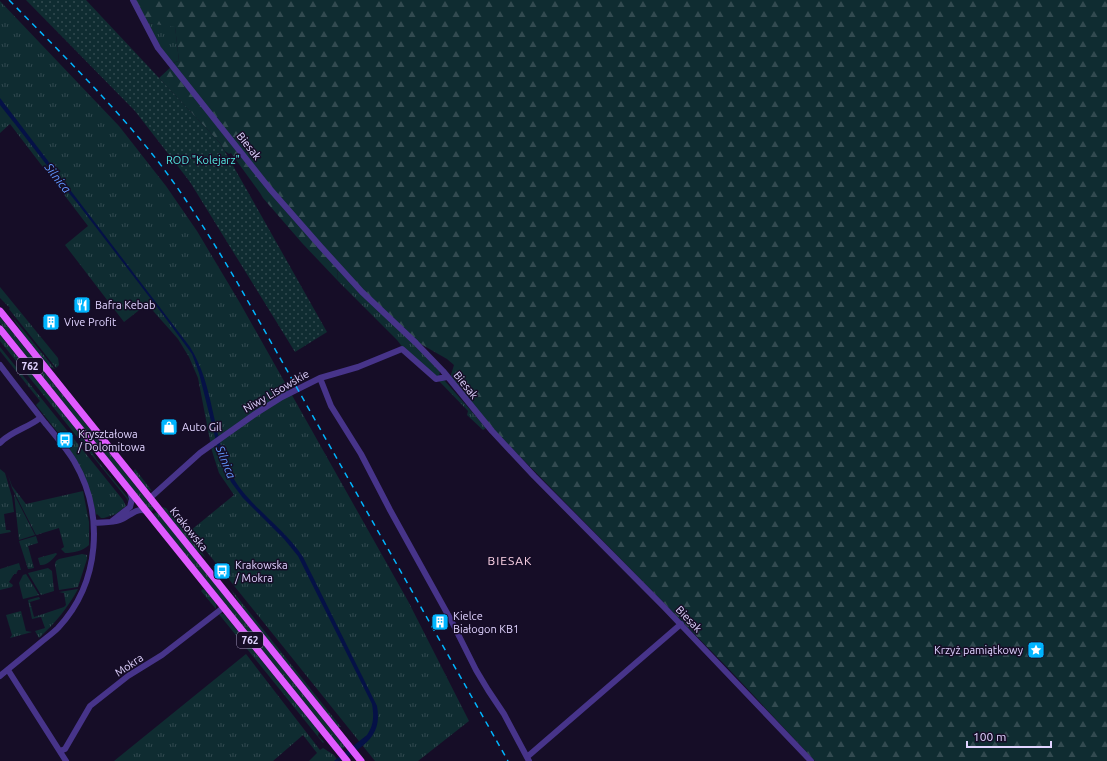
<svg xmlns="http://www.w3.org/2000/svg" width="1107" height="761" font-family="Ubuntu,sans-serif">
	<defs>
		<pattern id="grass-tufts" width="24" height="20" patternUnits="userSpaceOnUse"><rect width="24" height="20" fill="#0f2c31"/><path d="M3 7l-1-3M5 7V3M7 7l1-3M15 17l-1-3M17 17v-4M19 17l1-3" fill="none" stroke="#324a50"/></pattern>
		<pattern id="forest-firs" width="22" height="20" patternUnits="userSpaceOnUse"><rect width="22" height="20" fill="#0f2c31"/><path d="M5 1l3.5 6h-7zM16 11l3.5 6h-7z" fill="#324a50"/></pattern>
		<pattern id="garden-dots" width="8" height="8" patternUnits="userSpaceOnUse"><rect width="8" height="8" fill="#0f2c31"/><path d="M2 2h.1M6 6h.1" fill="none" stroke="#324a50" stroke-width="1.8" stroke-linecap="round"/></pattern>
	</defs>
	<rect width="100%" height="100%" fill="#160d27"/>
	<path fill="url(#grass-tufts)" d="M0,1L119,126L166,186L197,231L240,303L408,601L469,721L418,761H375L190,531L234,495L219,473L212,451L198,378L189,357L178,339L147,304L124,322L65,245L88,226L10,124L0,133Z
		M147,23L175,26L179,61L172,63L160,47Z
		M337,267L418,348L440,372L439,376H436L404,349L397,340L338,281Z
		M0,287L58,358L59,365L56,368L9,309L10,308L0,298Z
		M0,317L154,509L151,512L0,323Z
		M14,320H15L55,369L49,367L24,336Z
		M0,335L84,439L97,460L128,498L129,504L127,499L0,341Z
		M0,347L123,500L126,506L116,514L104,518H101L97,514L96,515C91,489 82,469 68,448L69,447L66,443L67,441L65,438L63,439L36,405L40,401L0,351Z
		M444,380L486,428L483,430L467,415L468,411L439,381Z
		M0,469L5,473L12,497L14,512L4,514L6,530H10L11,532L0,534Z
		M135,469L152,491L147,489L133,472Z
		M8,475L12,486L26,504L83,491L89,522V545C83,551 73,553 65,553L61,549L64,547L59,528L36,535L12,488Z
		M14,494L35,535L19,540Z
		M162,507L166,508L206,558L196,550Z
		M157,512L345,747L342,749L153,514Z
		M36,536L38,543L28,546L34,568L28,569L19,541Z
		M56,553L57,554C53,559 47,566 40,565L38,558Z
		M82,554L87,555V559L78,587L59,590L55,564L56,561L59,559Z
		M19,563L21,570H18L16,574H14L9,582L13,585L12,587L0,590V569Z
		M48,568L52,571L54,591L41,595L28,573Z
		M26,574L39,595L23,599L19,583L23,575Z
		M230,588L341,727H338L241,606Z
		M78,589C67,609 56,622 39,638L35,631L45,628L41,617L32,619L28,600L39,597L40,599L30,602L34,617L64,607L66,605L64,593L59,592Z
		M203,589L205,590L216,604V609L201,591Z
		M21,611L26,631L32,632L10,638L12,635L6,615Z
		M218,613L224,614L319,732L318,736L324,742L323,743Z
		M246,654L320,750L323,748L334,755L338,761H309L317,753L303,735L273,761H114Z"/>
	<path fill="url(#forest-firs)" d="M135,0H1107V761H815L727,667L492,428L450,378L454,365L447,359L419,343L337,267L338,281L302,243L263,198L260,193L231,153L229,154L225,151L220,143L159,78L171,67L169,64L179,61L175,27L147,23Z"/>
	<path fill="url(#garden-dots)" d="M26,0H86L220,143L227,155L327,332L295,352L190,182L135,111Z"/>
	<path fill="#051147" d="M0,98L190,347C214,385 212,433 231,474C247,505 283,526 303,557L377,706C381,728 373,739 356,751C347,758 345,761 334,761L367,735C374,725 374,716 372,704L298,556L284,539L243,498L231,482L219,453L199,373L192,354L164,316L78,204C51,172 26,137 0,105Z"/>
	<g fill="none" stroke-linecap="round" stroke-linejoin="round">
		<path stroke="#47348a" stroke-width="6" d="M133,0L158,48L270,189L321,247L362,292L416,343L443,371L492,431L534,476L664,607L811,761
			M0,365C15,385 30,404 45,423C55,435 66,448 74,461C105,514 100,583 58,628C53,633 46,638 40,643C27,654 13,665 0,676
			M320,378L331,406L361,454L390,510L452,622L476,670L488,690L504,714L529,761
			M0,443C11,431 28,428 40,418
			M150,498L200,453L255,414L282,397L320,378L358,367L402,349L436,379L447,377
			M112,521L130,507L132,499L130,492
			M94,523C102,522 112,523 120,520C129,517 136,507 146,511
			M8,670L66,761
			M60,751L65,749L90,706L128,676L162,655L224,607
			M527,757L681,624"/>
		<path stroke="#e05aff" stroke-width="7" d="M0,311L361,761
			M0,329L347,761"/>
		<path stroke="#00b5fe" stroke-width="1.5" stroke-dasharray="6 5" stroke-linecap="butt" d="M9,0C60,52 112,103 157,160C187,199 212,240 237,282L508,761"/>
	</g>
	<defs>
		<g id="restaurant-square" transform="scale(0.9)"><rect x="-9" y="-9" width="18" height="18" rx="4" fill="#00b5fe" stroke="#160d27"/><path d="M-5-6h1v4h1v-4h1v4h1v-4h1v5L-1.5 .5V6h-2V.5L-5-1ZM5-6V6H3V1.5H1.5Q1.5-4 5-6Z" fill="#fff"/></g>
		<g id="building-square" transform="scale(0.9)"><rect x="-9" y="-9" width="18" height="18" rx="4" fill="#00b5fe" stroke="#160d27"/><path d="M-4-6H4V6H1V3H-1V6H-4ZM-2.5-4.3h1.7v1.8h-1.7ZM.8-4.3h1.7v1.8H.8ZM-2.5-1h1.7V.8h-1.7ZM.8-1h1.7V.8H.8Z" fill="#fff"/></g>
		<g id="shop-square" transform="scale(0.9)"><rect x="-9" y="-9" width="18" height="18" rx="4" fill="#00b5fe" stroke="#160d27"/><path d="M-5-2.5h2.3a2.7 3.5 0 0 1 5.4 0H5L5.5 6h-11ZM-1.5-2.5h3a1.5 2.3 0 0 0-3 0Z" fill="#fff"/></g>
		<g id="bus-square" transform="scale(0.9)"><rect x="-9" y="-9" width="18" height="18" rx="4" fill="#00b5fe" stroke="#160d27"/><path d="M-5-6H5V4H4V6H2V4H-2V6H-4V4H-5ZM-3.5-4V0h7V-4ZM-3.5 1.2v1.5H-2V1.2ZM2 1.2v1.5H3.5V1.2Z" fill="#fff"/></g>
		<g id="sight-square" transform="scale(0.9)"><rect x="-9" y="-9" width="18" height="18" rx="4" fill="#00b5fe" stroke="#160d27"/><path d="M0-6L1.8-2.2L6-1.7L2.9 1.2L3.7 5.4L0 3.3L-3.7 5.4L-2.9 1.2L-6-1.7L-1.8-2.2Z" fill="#fff"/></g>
	</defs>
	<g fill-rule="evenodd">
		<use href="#restaurant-square" x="82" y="305"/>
		<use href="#building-square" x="51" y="322"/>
		<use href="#shop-square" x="169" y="427"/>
		<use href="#bus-square" x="65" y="440"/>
		<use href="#bus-square" x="222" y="571"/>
		<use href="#building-square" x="440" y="622"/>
		<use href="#sight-square" x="1036" y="650"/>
	</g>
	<g text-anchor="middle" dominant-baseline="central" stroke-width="3" stroke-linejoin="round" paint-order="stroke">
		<g fill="#160d27" stroke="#a398be" stroke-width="1">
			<rect x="17" y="358" width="26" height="16" rx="3"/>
			<rect x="237" y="632" width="26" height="16" rx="3"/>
		</g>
		<g font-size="10" font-weight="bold" fill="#e0d3ff">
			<text x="30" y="366">762</text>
			<text x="250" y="640">762</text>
		</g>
		<g font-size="11" fill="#e0d3ff" stroke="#160d27">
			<text transform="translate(249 146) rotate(52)">Biesak</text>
			<text transform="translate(466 385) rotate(51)">Biesak</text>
			<text transform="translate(276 391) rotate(-30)">Niwy Lisowskie</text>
			<text transform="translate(189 529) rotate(51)">Krakowska</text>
			<text transform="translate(689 619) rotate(46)">Biesak</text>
			<text transform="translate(129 665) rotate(-34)">Mokra</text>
		</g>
		<g font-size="11" fill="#54eae1" stroke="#160d27">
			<text x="203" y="160">ROD "Kolejarz"</text>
		</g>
		<g font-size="11" fill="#e0d3ff" stroke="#160d27" text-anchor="start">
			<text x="95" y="305">Bafra Kebab</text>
			<text x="64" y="322">Vive Profit</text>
			<text x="182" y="427">Auto Gil</text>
			<text x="78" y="434">Kryształowa<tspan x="78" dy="13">/ Dolomitowa</tspan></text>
			<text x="235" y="565">Krakowska<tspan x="235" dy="13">/ Mokra</tspan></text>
			<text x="453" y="616">Kielce<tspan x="453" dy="13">Białogon KB1</tspan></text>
			<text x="1023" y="650" text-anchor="end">Krzyż pamiątkowy</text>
		</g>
		<g font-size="12" font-style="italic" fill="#6198ff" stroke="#160d27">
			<text transform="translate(58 178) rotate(52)">Silnica</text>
			<text transform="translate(226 462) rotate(68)">Silnica</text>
		</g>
		<g font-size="12" letter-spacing="1" fill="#ffd5e8" stroke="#160d27">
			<text x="510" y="560">BIESAK</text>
		</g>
	</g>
	<path d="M967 741v6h84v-6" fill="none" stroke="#e0d3ff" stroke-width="2"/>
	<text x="973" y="741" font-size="12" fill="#e0d3ff" stroke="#160d27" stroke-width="3" paint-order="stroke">100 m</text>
</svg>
